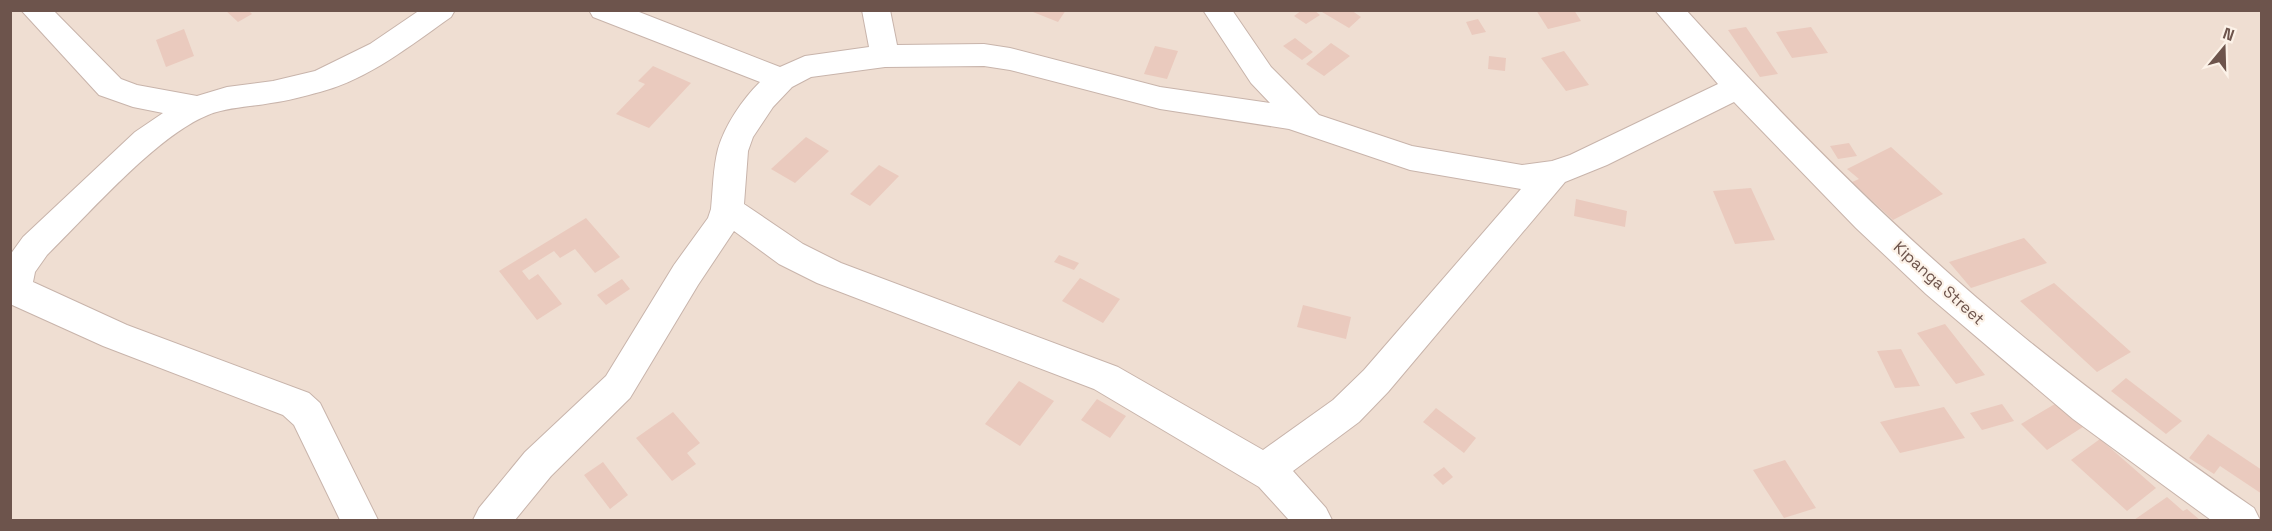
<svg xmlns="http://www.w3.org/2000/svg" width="2272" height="531" font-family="'Space Grotesk',sans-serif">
	<rect width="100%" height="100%" fill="#f9ede3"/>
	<path fill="#efded2" d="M11,11H2261V520H11Z"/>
	<path fill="#eacabe" d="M225,10H248L252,14L238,22Z
		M1028,10H1066L1058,22Z
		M1302,10H1314L1320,15L1306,24L1294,16Z
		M1323,10H1351L1361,17L1349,28L1322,12Z
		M1536,10H1574L1581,21L1548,29Z
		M1478,19L1486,32L1472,35L1466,22Z
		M1746,27L1778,74L1760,77L1728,30Z
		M1811,27L1828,53L1792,58L1776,32Z
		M184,29L194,56L166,67L156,40Z
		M1295,38L1313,52L1302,60L1283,46Z
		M1331,43L1350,56L1324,76L1306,64Z
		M1155,46L1178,51L1167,79L1144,74Z
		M1564,51L1589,85L1566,91L1541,58Z
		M1489,56L1506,58L1505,71L1488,69Z
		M653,66L691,83L649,128L616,114L645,84L638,81Z
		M806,137L829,151L795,183L771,169Z
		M1849,143L1857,156L1838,159L1830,146Z
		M1891,147L1943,194L1893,220L1852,182L1859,179L1847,169Z
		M879,165L899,176L870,206L850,194Z
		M1751,188L1775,240L1735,244L1713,191Z
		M1576,199L1627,211L1625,227L1574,216Z
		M586,218L620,257L595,273L575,249L560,258L554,251L522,271L529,280L538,274L562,304L537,320L499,271Z
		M2024,238L2047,263L1971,288L1949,262Z
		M1059,255L1079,263L1074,270L1054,262Z
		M1080,278L1120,299L1103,323L1062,301Z
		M622,279L630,289L606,305L597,295Z
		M2054,283L2131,352L2097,372L2020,301Z
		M1303,305L1351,317L1346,339L1297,327Z
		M1945,324L1985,375L1956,384L1917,333Z
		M1901,349L1920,386L1895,388L1877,351Z
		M2126,378L2182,421L2166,434L2111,391Z
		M1019,381L1054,401L1020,446L985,424Z
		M1097,399L1126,416L1110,438L1081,420Z
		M2060,401L2086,425L2047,450L2021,424Z
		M2002,404L2014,421L1982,430L1970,413Z
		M1944,407L1965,438L1900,453L1880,422Z
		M1436,408L1476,438L1464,453L1423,422Z
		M673,412L700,443L687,453L696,464L672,481L636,438Z
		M2208,434L2262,470V494L2220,466L2214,474L2189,458Z
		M2100,439L2156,488L2127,511L2071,460Z
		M1785,460L1816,508L1784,518L1753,470Z
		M603,462L628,495L610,509L584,475Z
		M1444,467L1453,477L1443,485L1433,475Z
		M2167,497L2183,511L2187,509L2200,520H2134Z"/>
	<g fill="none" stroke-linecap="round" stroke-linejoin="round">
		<g stroke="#c8b4ab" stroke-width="2">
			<path id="minor" d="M21,10H53L121,79L137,85L197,96L227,87L273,81L315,71L370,44L420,10H455L451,17C411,45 369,79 320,92C304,96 288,101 271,103C250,107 228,107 208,115C156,136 88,215 47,255L35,272L33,282L127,325L309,393L320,403L378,520H340L294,425L283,415L103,346L10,304V255L23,237L135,132L163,113L133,107L99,95Z
				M589,10H634L780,67L805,56L869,47L862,10H890L897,45L984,44L1010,48L1160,87L1270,103L1251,83L1203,10H1232L1271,67L1319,115L1412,146L1522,165L1552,161L1570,155L1718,84L1655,10H1686C1792,127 1903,239 2025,338C2099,398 2176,454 2254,508L2260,520H2211L2073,419L1926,294L1856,228L1734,102L1607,165L1565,182L1388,392L1359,422L1293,471L1326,508L1332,520H1289L1259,487L1094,389L817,283L779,264L734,231L698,285L630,398L551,476L515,520H473L479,508L525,452L606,376L674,265L708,218L711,209C713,190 713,168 718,149C725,125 742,100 760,82L593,17ZM984,66L1010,70L1160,109L1289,129L1410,170L1521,189L1364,370L1333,400L1263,450L1118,367L841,263L803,244L744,204L748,151L753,137L773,107L792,87L811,77L885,67Z"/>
		</g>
		<use href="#minor" fill="#fff" fill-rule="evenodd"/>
	</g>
	<g text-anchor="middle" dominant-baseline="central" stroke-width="4.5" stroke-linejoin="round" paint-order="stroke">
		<g font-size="16" fill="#6d544c" stroke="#fcf2e8">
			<text transform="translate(1939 283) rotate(42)">Kipanga Street</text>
		</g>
	</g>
	<rect width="2272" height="531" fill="none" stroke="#6d544c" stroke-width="24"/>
	<g transform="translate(2224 48) rotate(19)" stroke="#fcf2e8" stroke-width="4.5" paint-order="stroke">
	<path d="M0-4.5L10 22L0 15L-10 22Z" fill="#6d544c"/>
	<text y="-9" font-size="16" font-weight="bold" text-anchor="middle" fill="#6d544c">N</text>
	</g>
</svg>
